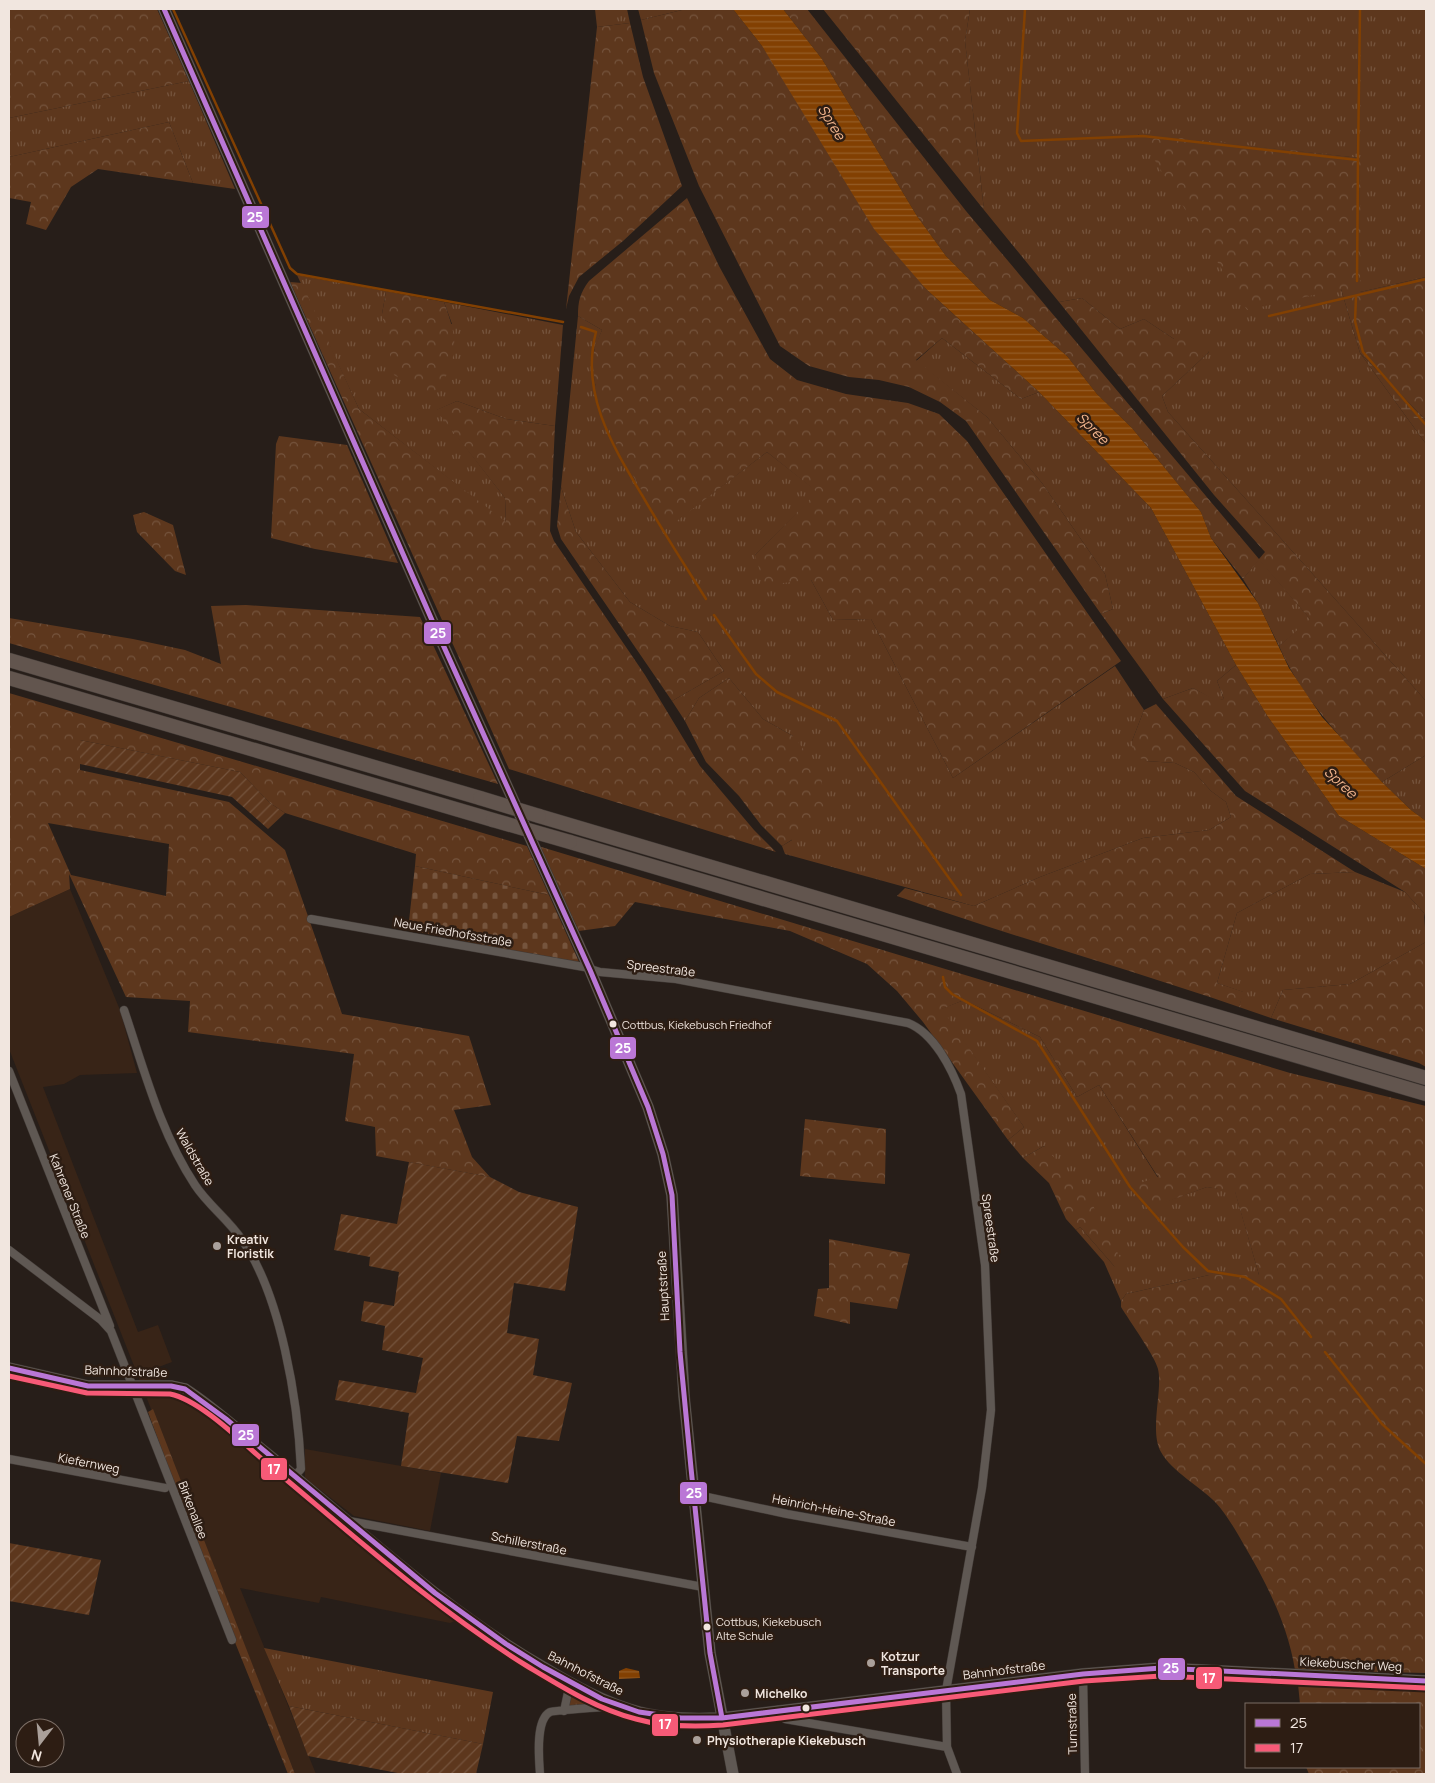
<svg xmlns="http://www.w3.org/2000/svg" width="1435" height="1783" font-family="Manrope,sans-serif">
	<defs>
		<pattern id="grass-tufts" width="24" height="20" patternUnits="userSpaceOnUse" patternTransform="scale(1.25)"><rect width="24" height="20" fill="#5d371d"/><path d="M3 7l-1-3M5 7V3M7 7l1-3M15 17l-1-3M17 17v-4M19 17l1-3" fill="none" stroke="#75543d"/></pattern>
		<pattern id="forest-crowns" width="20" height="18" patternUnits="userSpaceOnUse" patternTransform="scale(1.25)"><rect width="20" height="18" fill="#5d371d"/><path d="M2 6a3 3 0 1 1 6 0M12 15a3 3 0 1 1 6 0" fill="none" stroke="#75543d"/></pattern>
		<pattern id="wetland-marsh" width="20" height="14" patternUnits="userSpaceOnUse" patternTransform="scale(1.25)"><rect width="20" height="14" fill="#5d371d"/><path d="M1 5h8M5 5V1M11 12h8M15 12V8" fill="none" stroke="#75543d"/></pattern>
		<pattern id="cemetery-stones" width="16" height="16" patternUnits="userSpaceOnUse" patternTransform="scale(1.25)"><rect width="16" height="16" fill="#5d371d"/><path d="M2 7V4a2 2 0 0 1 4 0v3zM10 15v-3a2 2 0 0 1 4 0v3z" fill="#75543d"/></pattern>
		<pattern id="garden-furrows" width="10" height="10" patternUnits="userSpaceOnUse" patternTransform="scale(1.25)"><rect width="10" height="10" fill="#5d371d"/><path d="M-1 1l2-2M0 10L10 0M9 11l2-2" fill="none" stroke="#75543d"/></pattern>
		<pattern id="water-rules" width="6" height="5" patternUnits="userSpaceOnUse" patternTransform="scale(1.25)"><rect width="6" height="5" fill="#824002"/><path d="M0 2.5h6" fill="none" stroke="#945c26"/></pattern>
	</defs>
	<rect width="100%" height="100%" fill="#271e19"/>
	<path fill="#382417" d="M70,889L120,1010L137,1073L80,1075L64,1084L43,1087L138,1332L158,1325L172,1362L156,1368L165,1391L183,1395L457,1620L450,1623L321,1597L319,1603L240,1588L316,1774H295L9,1049V917Z
		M305,1449L441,1473L430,1531L354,1516L305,1478Z"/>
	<path fill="url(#grass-tufts)" d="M595,9H627L630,23L597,27Z
		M638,9H686L641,20Z
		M970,9H1426V277L1360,292V158L1138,134L1341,289L1360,353L1426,444V701L1168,412L1162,396L1209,352L1174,339L1144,319L1120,329L1082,298L1059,302L984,210L965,41Z
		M189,81L235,189L193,183L169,122L9,157V118Z
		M297,275L386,291L382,314L452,324L444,302L563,325L555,426L506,419L457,401L437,410L505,498L506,523L359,409Z
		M578,316L602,330L594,351L595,384L665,529L767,452L818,492L755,555L811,580L833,620L871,619L953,778L1115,666L1144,710L1132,741L1146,761L1175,763L1194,772L1211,791L1226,802L1231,817L1209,830L1143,838L1040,877L974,906L785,854L782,846L792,840L793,736L763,719L729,678L699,698L685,721L672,701L724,671L698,632L670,626L630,602L576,532L561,487Z
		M942,338L1021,399L1039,392L1151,508L1236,665L1217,681L1224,699L1216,701L1193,688L1163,699L1101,614L1113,609L1105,574L1042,483L987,417L916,361Z
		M1259,559L1311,620L1279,646L1258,603L1243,579Z
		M1426,755V821L1411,810L1382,782Z
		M1355,872L1405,892L1424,913L1426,942L1350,984L1283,990L1271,1018L1239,1007L1243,992L1217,983L1237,913L1310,874Z
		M964,1000L1040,1037L1077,1097L1099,1085L1158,1178L1150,1207L1207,1187L1235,1191L1259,1275H1209L1126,1294L1121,1301L1104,1262L1076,1230L1080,1227L1115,1267L1044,1146L1023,1158L1008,1140L1024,1127L941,1009Z
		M264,1648L493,1692L483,1744L289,1706Z
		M572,1690L603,1704L568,1707Z"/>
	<path fill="url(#forest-crowns)" fill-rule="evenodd" d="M9,9H157L189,81L9,118Z
		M686,9H733L762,46L926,289L1039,392L1021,399L942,338L916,360L987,417L1042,483L1105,574L1113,609L1101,614L966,421L940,402L909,387L879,380L849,377L809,366L780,346L699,186L654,73L641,20Z
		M783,9H807L966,211L1259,559L1265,552L1214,495L1059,302L1082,298L1120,329L1144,319L1174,339L1191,336L1209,352L1162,396L1168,412L1426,701V755L1382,782C1343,740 1302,699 1279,646L1310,619L1259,560L1243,579L1211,538L1201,512L1132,428L1097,394L1067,356L1023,318L990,300L946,256L917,216L822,59Z
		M823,9H970L965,41L984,210Z
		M630,23L643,77L682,186L623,241L579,277L569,296L566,309L597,27Z
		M169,122L193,183L98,169L71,187L46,230L26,224L31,202L9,198V157Z
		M1138,133L1361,158L1360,292L1426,277V420L1360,353L1341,289L1247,310Z
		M687,198L719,266L770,359L797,380L846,394L908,403L939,414L967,441L1121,661L953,778L871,619L833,620L811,580L764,585L755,555L817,492L767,452L665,530C637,479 587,412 594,352C595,345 599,337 602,330L578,316C578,301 580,293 589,281Z
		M290,282L302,283L359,409L506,522L505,498L436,410L457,401L506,419L555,426L550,531L554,541L645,675L700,766L754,830L776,852L509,769Z
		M386,291L444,302C458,341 459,351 440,389L426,393L394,375L382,314Z
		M279,436L347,445L398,563L315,549L271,538L276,444Z
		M561,487L576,532L630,602L670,626L698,632L724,671L672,701L561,539L557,526Z
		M144,512L173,525L186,575L175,571L137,532L133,515Z
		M246,605L420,617L498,784L9,643V618L133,639L185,650L221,664L211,606Z
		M1236,665L1268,717L1339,816L1426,869V922L1424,913L1405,892L1245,791L1163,699L1193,688L1216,700L1224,699L1217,681Z
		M729,678L763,719L793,736L821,771L824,807L809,829L782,846L761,825L739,796L706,762L685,721L699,698Z
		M9,693L527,846L549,895L415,866L416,854L285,813L270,803L240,772L80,740V770L229,802L285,850L342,1014L469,1036L491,1105L454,1110L472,1157L490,1177L376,1156L375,1127L345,1121L354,1054L188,1032L190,1001L126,997L69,874L70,889L9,917ZM48,823L169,844L166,896L71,875Z
		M1156,704L1236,796L1355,872L1310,874L1237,913L1217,983L1244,992L1239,1007C1126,968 1010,936 897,896L905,888L974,906L1040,877L1143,838L1209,830L1231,817L1226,802L1211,791L1194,772L1175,763L1146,761L1132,754V741L1144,710Z
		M538,846L1290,1073L1426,1106V1673L1295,1670C1288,1625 1267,1584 1244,1545C1236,1531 1227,1515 1216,1503C1200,1486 1172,1472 1161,1452C1149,1431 1163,1390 1158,1369C1156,1358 1129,1320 1121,1307V1301L1126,1294L1209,1275H1259L1235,1192L1207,1187L1150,1208L1131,1186L1158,1177L1099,1085L1077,1097L1040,1037L964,1000L942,1009L1024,1127L1008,1140L923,1022L897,991L867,964L790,931L635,902L615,926L579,931Z
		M1426,942V1067L1419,1063L1271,1018L1283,990L1350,984Z
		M805,1119L886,1129L885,1184L800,1176Z
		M1044,1146L1088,1196L1126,1269L1115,1267L1080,1227L1076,1230L1066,1219L1049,1183L1023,1158Z
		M829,1239L910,1254L897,1309L850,1302V1324L814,1316L818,1289L829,1288Z
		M153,1409L295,1774H288L203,1563L148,1412Z
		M1298,1684L1426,1691L1425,1774H1309L1306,1767H1419V1704H1300Z"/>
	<path fill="url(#wetland-marsh)" d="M1360,353L1426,420V444Z"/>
	<path fill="url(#cemetery-stones)" d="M415,866L549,895L580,964L408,930Z"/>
	<path fill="url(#garden-furrows)" d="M80,740L240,772L270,803L285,813L268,829L232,797L80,764Z
		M409,1162L490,1177L519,1192L578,1207L565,1291L514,1283L507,1333L539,1339L533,1375L572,1383L559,1441L517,1436L508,1483L401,1466L409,1413L335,1400L339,1380L416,1393L423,1358L382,1350L385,1326L361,1321L364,1301L394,1306L399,1272L369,1266L370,1257L334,1250L341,1214L397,1224Z
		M9,1543L101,1560L89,1615L9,1601Z
		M289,1706L483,1744L476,1774H403L308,1756Z"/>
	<path fill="url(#water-rules)" d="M733,9H783L822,59L917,216L946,256L990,300L1023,318L1067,356L1097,394L1132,428L1201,512L1211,538L1258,603L1289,668L1322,717L1382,782L1411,810L1426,821V869L1339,816L1268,717L1236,665L1151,508L1039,392L926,289L874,229L762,46Z
		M626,1668L639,1671L640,1678L619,1679V1671Z"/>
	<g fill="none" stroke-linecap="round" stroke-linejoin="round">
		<path stroke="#824002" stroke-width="2.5" d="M173,9L290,268L297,274L563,322
			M1025,9L1017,133L1021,141L1143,136L1358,160L1357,281
			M1358,160L1360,9
			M1356,297L1355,321L1363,352L1426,425
			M1269,316L1426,279
			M581,327L596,332C580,393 612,445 642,495C662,530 684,564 706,599
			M714,615L756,674L777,692L837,721L961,895
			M943,977L945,987L952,994L1037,1041L1130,1187L1183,1247L1208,1271L1245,1277L1281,1299L1311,1337
			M1325,1352L1382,1424L1426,1464"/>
		<g stroke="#403935" stroke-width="9">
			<path id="street" d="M311,919L584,967L600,972L676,979L908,1023C934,1033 952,1069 961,1094L985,1265L991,1410L982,1488L946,1691L947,1747L957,1774
				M124,1010C144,1069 160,1132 195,1185C208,1205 229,1220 242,1240C281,1295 298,1402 301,1469L295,1476
				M9,1071L110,1326
				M9,1250L101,1320L111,1331L232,1640
				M9,1459L165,1488
				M693,1494L787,1514L972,1547
				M349,1521L703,1587
				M1083,1674L1085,1774
				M778,1710L785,1719L947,1747
				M564,1711L570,1683
				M540,1774C539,1759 535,1720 550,1712C554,1710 605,1707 616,1706"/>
		</g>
		<g stroke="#403935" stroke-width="12">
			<path id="secondary" d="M164,9L435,627L590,970L648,1107L663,1154L672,1195L684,1396L710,1653L733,1774
				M9,1368L88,1386H171L185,1389C213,1407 239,1431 265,1452C356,1526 442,1609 543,1667C573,1685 605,1703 639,1712C667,1719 694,1719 722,1718L1083,1674L1161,1668L1426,1681"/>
		</g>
		<g stroke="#403935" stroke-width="15">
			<path id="highway" d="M9,660L480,798
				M9,678L493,820
				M539,816L1426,1078
				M570,842L1426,1094"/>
		</g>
		<use href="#street" stroke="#5f5853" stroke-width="8"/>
		<use href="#secondary" stroke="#5f5853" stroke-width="11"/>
		<use href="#highway" stroke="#62554e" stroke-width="14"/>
		<g stroke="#403935" stroke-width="15" stroke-linecap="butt">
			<path id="highway-bridge" d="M480,798L539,816
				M493,820L570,842"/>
		</g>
		<use href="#highway-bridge" stroke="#62554e" stroke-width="14"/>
		<g stroke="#2d1d13" stroke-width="9">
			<path id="bus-1" d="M164,9L435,627L590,970L648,1107L663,1154L672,1195L680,1352L691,1468L710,1653L722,1718
				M9,1368L88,1386H171L185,1389L226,1419L435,1593L506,1644L543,1667L602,1699L639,1712L681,1718H722L1083,1674L1161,1668L1426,1681"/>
		</g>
		<g stroke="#2d1d13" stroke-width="9">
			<path id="bus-2" d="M9,1376L87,1393L170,1394C201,1400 245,1445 270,1466C354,1536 435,1609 527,1666C562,1687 597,1709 636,1719C664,1727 694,1727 723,1725L1084,1681L1161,1676L1426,1688"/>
		</g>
		<use href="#bus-1" stroke="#ba77d6" stroke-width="5"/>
		<use href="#bus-2" stroke="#f75a77" stroke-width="5"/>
	</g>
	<g fill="#f1e6df" stroke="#2d1d13" stroke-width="2">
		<circle cx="613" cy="1024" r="4.5"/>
		<circle cx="707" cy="1627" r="4.5"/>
		<circle cx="806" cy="1708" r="4.5"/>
	</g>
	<g fill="#aaa09a" stroke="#2d1d13" stroke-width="2">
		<circle cx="217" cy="1246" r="5"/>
		<circle cx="871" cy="1663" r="5"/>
		<circle cx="745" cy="1693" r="5"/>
		<circle cx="697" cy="1740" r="5"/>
	</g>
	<g text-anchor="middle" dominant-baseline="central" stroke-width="5" stroke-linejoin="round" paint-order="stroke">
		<g font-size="11" fill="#f1e6df" stroke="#2d1d13" text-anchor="start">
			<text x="622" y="1024">Cottbus, Kiekebusch Friedhof</text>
			<text x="716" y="1621">Cottbus, Kiekebusch<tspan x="716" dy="14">Alte Schule</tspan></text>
		</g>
		<g font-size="12" fill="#f1e6df" stroke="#2d1d13">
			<text transform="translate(453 932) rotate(10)">Neue Friedhofsstraße</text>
			<text transform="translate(661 968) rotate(7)">Spreestraße</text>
			<text transform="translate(195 1157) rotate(60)">Waldstraße</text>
			<text transform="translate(70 1196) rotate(68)">Kahrener Straße</text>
			<text transform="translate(991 1228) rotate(82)">Spreestraße</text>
			<text transform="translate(663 1286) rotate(-93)">Hauptstraße</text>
			<text transform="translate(126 1371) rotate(2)">Bahnhofstraße</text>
			<text transform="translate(89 1463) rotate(11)">Kiefernweg</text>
			<text transform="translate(193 1510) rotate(69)">Birkenallee</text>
			<text transform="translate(834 1510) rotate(11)">Heinrich-Heine-Straße</text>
			<text transform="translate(529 1543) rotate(11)">Schillerstraße</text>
			<text transform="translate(1351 1664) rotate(3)">Kiekebuscher Weg</text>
			<text transform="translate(1004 1670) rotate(-7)">Bahnhofstraße</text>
			<text transform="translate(586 1673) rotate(27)">Bahnhofstraße</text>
			<text transform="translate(1072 1724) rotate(-91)">Turnstraße</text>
		</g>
		<g font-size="12" font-weight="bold" fill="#f1e6df" stroke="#2d1d13" text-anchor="start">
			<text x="227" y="1239">Kreativ<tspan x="227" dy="14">Floristik</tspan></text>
			<text x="881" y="1656">Kotzur<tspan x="881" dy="14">Transporte</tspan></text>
			<text x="755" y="1693">Michelko</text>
			<text x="707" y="1740">Physiotherapie Kiekebusch</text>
		</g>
		<g font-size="14" font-style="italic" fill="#f3b58d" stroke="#2d1d13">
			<text transform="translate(832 122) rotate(58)">Spree</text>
			<text transform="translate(1093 428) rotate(45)">Spree</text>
			<text transform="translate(1341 782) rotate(43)">Spree</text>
		</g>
	</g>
	<g stroke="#2d1d13" stroke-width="2">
		<rect x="241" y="205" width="29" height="24" rx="5" fill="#ba77d6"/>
		<rect x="423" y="621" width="29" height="24" rx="5" fill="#ba77d6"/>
		<rect x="609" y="1036" width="28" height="24" rx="5" fill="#ba77d6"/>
		<rect x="231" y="1423" width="29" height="24" rx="5" fill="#ba77d6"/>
		<rect x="260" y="1457" width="28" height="24" rx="5" fill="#f75a77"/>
		<rect x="679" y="1481" width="29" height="24" rx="5" fill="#ba77d6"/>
		<rect x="1157" y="1657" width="29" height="24" rx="5" fill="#ba77d6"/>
		<rect x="1195" y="1666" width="28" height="24" rx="5" fill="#f75a77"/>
		<rect x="651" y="1713" width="28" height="24" rx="5" fill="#f75a77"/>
	</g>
	<g font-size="14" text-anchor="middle" font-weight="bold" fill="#fff">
		<text x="255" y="222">25</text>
		<text x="438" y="638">25</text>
		<text x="623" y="1053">25</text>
		<text x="246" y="1440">25</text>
		<text x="274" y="1474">17</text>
		<text x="694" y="1498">25</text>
		<text x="1171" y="1673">25</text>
		<text x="1209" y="1683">17</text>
		<text x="665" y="1729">17</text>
	</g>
	<rect width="1435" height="1783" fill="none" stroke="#f1e6df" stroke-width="20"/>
	<rect x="1245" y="1703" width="175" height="65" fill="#2d1d13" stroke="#7b6d65"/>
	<rect x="1255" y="1719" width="25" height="8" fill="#ba77d6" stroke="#7b6d65"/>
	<text x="1290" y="1728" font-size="15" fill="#f1e6df">25</text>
	<rect x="1255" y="1744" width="25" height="8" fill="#f75a77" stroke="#7b6d65"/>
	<text x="1290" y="1753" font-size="15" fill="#f1e6df">17</text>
	<g transform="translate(40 1743) rotate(196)"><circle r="24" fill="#2d1d13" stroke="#7b6d65"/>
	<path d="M0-4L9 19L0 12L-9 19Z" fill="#aaa09a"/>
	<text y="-8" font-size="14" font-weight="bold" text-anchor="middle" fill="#f1e6df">N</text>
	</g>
</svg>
